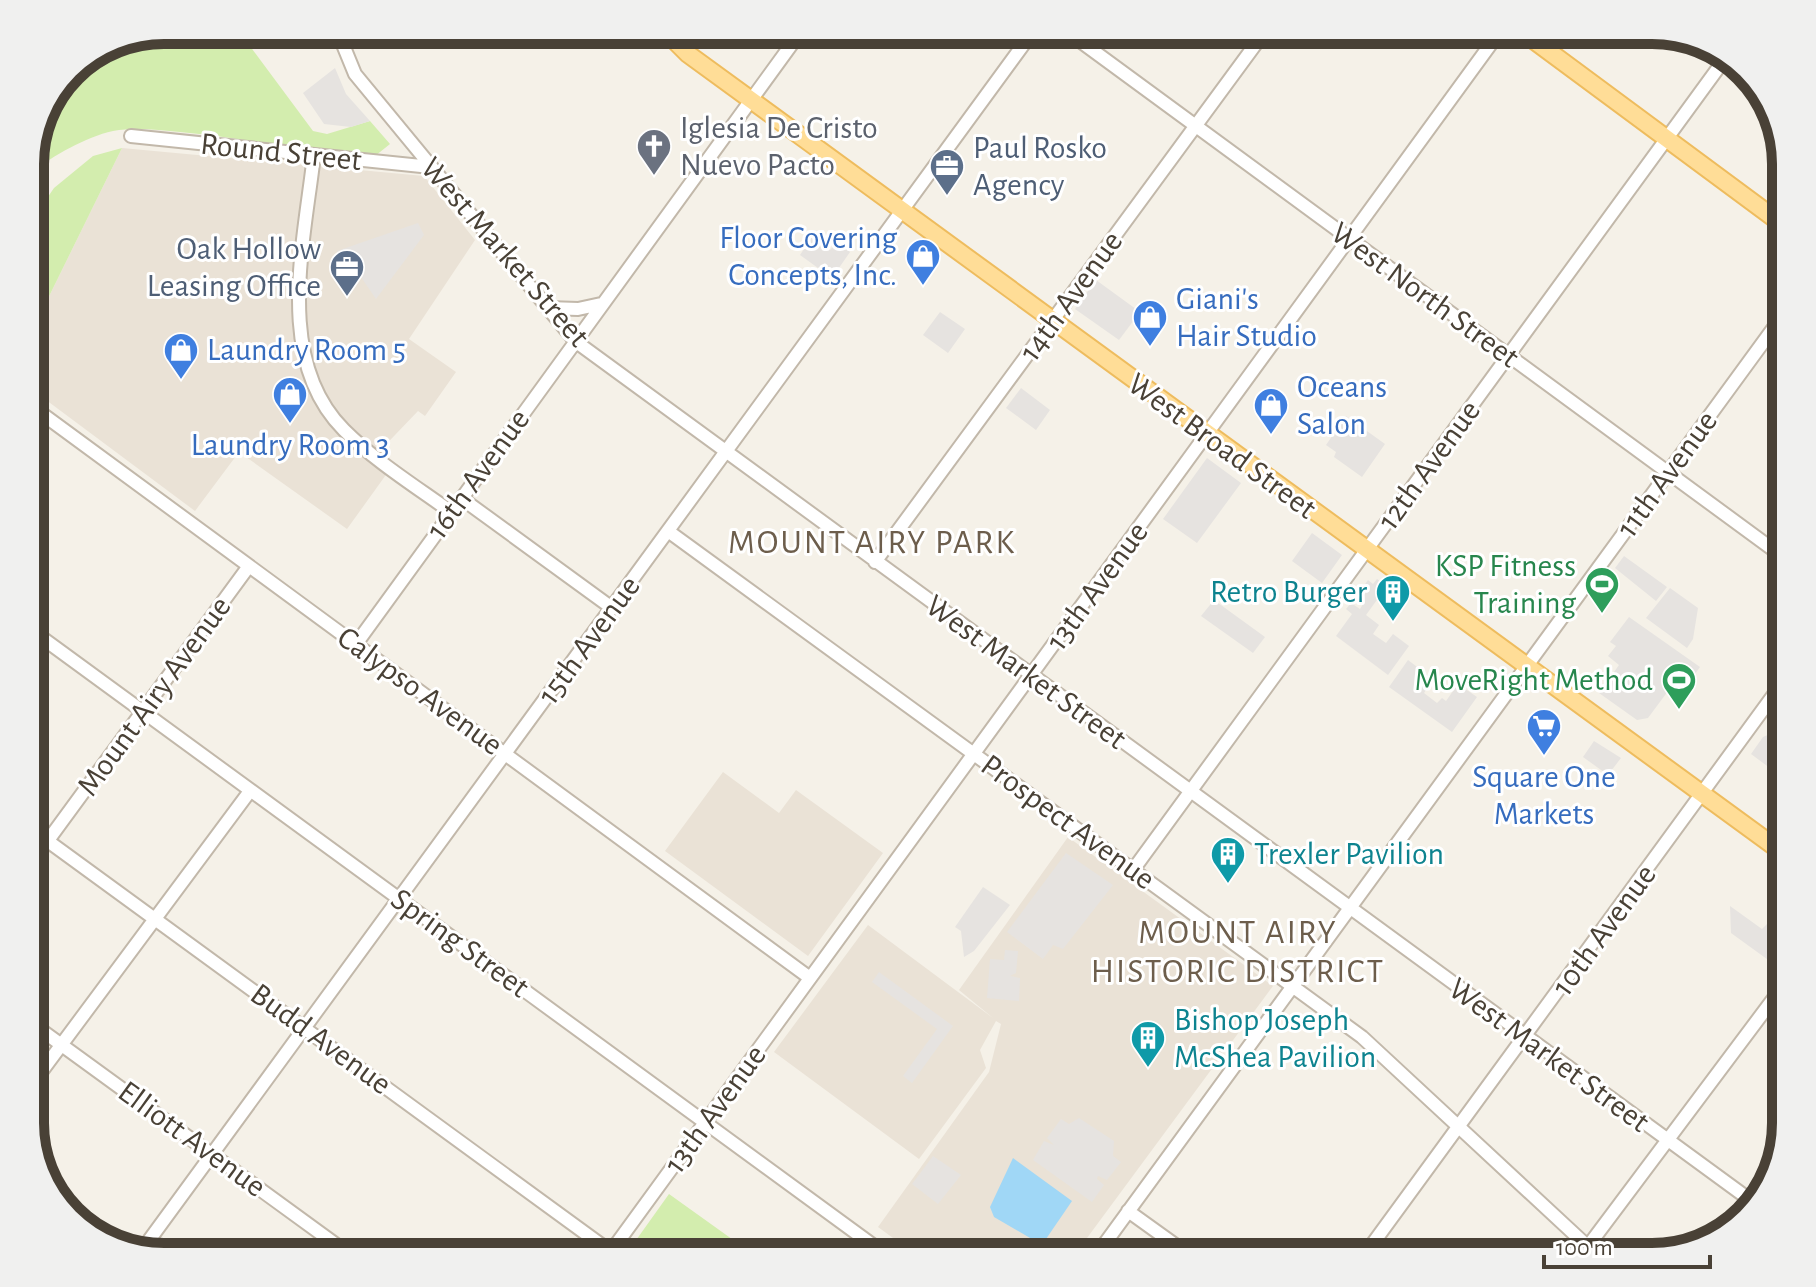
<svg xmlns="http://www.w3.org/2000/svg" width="1816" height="1287" font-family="'Alegreya Sans',sans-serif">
	<rect width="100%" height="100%" fill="#f5f1e8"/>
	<path fill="#eae2d6" d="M122,148L424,176L475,240L409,339L456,372L425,416L418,411L372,459L388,472L347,529L239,452L195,511L30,388V335Z
		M723,772L779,813L796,790L883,853L808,956L665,851Z
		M1068,837L1273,986L1073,1257H919L878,1227L989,1072L1001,1024L996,1021L980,1050L986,1068L919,1159L774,1052L868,925L993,1018L959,990Z"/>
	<path fill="#d3edae" d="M164,30H238L313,131L327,134L370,121L390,144L375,156C310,153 246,138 180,132C158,130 135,127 113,131C85,137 54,156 31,172C30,137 47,85 75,64C91,52 143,38 164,30Z
		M122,148L30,335V223L54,188L93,156Z
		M669,1194L757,1257H624Z"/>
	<path fill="#e6e3e0" d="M335,68L346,94L370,121L351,127L324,124L303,93Z
		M418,223L424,235L376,299L352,264L340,261L337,251Z
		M812,237L830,250L837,242L850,252L832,278L800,255Z
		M1096,280L1140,312L1119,340L1075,309Z
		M940,312L965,329L948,353L923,335Z
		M1021,388L1050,410L1036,430L1006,408Z
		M1346,416L1385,444L1362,477L1334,457L1336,452L1326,445Z
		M1207,458L1241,483L1197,543L1163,519Z
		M1312,533L1342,555L1322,583L1292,561Z
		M1624,556L1667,587L1656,601L1615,568Z
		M1377,579L1387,586L1366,615L1379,625L1373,634L1386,643L1393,634L1409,646L1388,675L1336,636L1352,614L1346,609L1351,603L1360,609L1363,604L1355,598L1368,580L1373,584Z
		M1670,588L1698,608L1693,639L1687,648L1646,618Z
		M1214,600L1265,637L1253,653L1201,616Z
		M1629,617L1700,667L1684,689L1674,683L1648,718L1637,720L1599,693L1619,665L1608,656L1616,646L1610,642Z
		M1408,660L1433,679L1424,693L1437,703L1442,698L1446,701L1458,684L1477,697L1452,732L1389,687Z
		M1781,729L1786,733V780L1751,754L1763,737Z
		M1594,741L1621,758L1608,775L1583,757Z
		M1066,853L1113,885L1063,949L1053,945L1043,959L1007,932Z
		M983,887L1010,905L974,951L964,957L961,931L955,927Z
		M1730,906L1762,929L1778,913L1786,911V948L1780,957L1776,955V961L1771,962L1731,933Z
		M1005,950L1018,951L1016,973L1010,976L1020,978L1019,1001L987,998L990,959L1004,960Z
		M879,972L953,1026L912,1083L903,1076L937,1029L872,982Z
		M1079,1118L1114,1141L1113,1156L1121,1162L1107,1180L1098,1176L1097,1179L1104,1185L1092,1202L1033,1160L1044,1141L1054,1145L1047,1138L1061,1119L1069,1124Z
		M933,1156L961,1175L938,1204L912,1184Z"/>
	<path fill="#a0d7f6" d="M1013,1158L1072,1201L1046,1239L1037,1242L994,1217L990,1207Z"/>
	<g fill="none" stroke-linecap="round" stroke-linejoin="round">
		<g stroke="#c2b8aa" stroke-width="16">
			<path id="minor" d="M337,30L355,74L575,341L1757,1205
				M1065,30L1786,559
				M131,136L431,167
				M314,155C304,244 274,360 344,430C375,461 415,486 451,512
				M548,308L578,309L601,304
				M30,405L810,978
				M461,498L612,608
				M668,531L1362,1037L1599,1257
				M30,560L33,556
				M875,562L1266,30
				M30,629L889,1257
				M356,644L802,30
				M30,828L611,1252
				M30,865L249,566
				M1133,870L1724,60
				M30,1022L353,1257
				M30,1087L250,791
				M1128,1211L1192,1257
				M142,1250L1034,30
				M607,1257L1501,30
				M1095,1257L1786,311
				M1363,1257L1786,678
				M1580,1257L1786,982"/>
		</g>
		<g stroke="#eebc5e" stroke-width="20">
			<path id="major" d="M664,30L688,54L1786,855
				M1520,30L1786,227"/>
		</g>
		<use href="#minor" stroke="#fff" stroke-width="12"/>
		<use href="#major" stroke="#ffdd97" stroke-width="16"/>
	</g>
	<defs>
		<g id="church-pin" transform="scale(1.8)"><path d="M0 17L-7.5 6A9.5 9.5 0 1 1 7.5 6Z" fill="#6b7280" stroke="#fff"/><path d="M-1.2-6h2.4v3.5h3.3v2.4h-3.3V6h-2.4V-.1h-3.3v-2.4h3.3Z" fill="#fff"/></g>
		<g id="office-pin" transform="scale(1.8)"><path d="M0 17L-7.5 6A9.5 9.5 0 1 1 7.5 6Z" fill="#5c6f8a" stroke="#fff"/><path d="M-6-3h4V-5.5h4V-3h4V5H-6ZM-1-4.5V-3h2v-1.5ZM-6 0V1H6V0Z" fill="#fff"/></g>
		<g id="shop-pin" transform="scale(1.8)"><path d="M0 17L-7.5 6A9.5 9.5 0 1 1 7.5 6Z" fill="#3f7fe0" stroke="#fff"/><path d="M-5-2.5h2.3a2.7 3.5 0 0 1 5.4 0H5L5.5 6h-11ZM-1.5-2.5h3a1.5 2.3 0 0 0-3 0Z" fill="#fff"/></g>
		<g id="stadium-pin" transform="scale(1.8)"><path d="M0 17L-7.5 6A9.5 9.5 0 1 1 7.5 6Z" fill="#2e9e5b" stroke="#fff"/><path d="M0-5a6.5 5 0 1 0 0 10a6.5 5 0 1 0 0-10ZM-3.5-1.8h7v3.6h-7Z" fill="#fff"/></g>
		<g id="building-pin" transform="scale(1.8)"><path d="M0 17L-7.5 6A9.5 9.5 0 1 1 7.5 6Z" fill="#0f9aa8" stroke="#fff"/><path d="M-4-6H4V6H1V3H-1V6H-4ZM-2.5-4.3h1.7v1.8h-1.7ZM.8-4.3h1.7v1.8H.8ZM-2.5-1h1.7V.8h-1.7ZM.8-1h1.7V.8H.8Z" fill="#fff"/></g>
		<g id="supermarket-pin" transform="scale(1.8)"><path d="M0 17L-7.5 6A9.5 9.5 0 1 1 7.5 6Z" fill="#3f7fe0" stroke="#fff"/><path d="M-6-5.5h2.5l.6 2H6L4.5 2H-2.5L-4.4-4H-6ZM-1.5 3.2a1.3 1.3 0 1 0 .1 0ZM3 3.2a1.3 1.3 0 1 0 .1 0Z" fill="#fff"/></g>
	</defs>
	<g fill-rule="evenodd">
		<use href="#church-pin" x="654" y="146"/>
		<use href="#office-pin" x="947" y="166"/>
		<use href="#shop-pin" x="923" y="256"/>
		<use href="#office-pin" x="347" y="267"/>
		<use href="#shop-pin" x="1150" y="317"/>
		<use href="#shop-pin" x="181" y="350"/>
		<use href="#shop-pin" x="290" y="394"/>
		<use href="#shop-pin" x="1271" y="405"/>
		<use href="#stadium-pin" x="1602" y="584"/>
		<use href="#building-pin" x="1393" y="592"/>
		<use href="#stadium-pin" x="1679" y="680"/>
		<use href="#supermarket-pin" x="1544" y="726"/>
		<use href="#building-pin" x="1228" y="854"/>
		<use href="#building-pin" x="1148" y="1038"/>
	</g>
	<g text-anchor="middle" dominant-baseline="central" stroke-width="6" stroke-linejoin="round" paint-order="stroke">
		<g font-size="32" fill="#5b616d" stroke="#fff" text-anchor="start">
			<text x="680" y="128">Iglesia De Cristo<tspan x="680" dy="37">Nuevo Pacto</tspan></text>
		</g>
		<g font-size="32" fill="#4e5e75" stroke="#fff" text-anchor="start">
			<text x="973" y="148">Paul Rosko<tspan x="973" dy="37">Agency</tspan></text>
			<text x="321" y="249" text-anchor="end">Oak Hollow<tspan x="321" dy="37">Leasing Office</tspan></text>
		</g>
		<g font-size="32" fill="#494136" stroke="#fff">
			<text transform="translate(281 152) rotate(6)">Round Street</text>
			<text transform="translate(505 252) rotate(49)">West Market Street</text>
			<text transform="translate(1425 295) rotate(36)">West North Street</text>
			<text transform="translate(1071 296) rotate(-54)">14th Avenue</text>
			<text transform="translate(1222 446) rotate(36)">West Broad Street</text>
			<text transform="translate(1429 465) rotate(-54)">12th Avenue</text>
			<text transform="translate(478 474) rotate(-54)">16th Avenue</text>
			<text transform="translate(1667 474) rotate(-54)">11th Avenue</text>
			<text transform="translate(1097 586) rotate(-54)">13th Avenue</text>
			<text transform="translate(589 640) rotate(-54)">15th Avenue</text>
			<text transform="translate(1026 672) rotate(36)">West Market Street</text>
			<text transform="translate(420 691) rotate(36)">Calypso Avenue</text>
			<text transform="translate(154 696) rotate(-54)">Mount Airy Avenue</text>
			<text transform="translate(1068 822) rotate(36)">Prospect Avenue</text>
			<text transform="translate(1604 930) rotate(-54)">10th Avenue</text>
			<text transform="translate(460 943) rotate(36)">Spring Street</text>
			<text transform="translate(321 1039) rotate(36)">Budd Avenue</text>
			<text transform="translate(1549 1055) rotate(36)">West Market Street</text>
			<text transform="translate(715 1109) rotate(-54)">13th Avenue</text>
			<text transform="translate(192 1139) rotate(36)">Elliott Avenue</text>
		</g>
		<g font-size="32" fill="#366cbe" stroke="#fff" text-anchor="start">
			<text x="897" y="238" text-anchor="end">Floor Covering<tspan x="897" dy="37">Concepts, Inc.</tspan></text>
			<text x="1176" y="299">Giani's<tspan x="1176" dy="37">Hair Studio</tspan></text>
			<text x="207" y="350">Laundry Room 5</text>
			<text x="1297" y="387">Oceans<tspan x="1297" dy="37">Salon</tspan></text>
			<text x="290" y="445" text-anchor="middle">Laundry Room 3</text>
			<text x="1544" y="777" text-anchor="middle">Square One<tspan x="1544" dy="37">Markets</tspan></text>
		</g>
		<g font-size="32" fill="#27864d" stroke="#fff" text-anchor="end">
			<text x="1576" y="566">KSP Fitness<tspan x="1576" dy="37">Training</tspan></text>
			<text x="1653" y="680">MoveRight Method</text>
		</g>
		<g font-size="32" fill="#0d838f" stroke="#fff" text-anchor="start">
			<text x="1367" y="592" text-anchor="end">Retro Burger</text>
			<text x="1254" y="854">Trexler Pavilion</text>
			<text x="1174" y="1020">Bishop Joseph<tspan x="1174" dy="37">McShea Pavilion</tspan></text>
		</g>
		<g font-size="34" letter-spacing="2" fill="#6d5e4c" stroke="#fff">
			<text x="872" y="543">MOUNT AIRY PARK</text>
			<text x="1238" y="933">MOUNT AIRY<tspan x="1238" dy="39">HISTORIC DISTRICT</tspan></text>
		</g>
	</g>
	<path d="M0 0H1816V1287H0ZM164 44H1652A120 120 0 0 1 1772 164V1123A120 120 0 0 1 1652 1243H164A120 120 0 0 1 44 1123V164A120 120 0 0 1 164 44Z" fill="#f0f0ef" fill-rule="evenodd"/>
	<path fill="none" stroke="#494136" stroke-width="10" d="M164 44H1652A120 120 0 0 1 1772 164V1123A120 120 0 0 1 1652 1243H164A120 120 0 0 1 44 1123V164A120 120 0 0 1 164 44Z"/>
	<path d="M1544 1255v12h166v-12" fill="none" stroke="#494136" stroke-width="4"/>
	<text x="1556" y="1255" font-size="24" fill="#494136" stroke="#ffffff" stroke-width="6" paint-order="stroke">100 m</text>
</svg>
